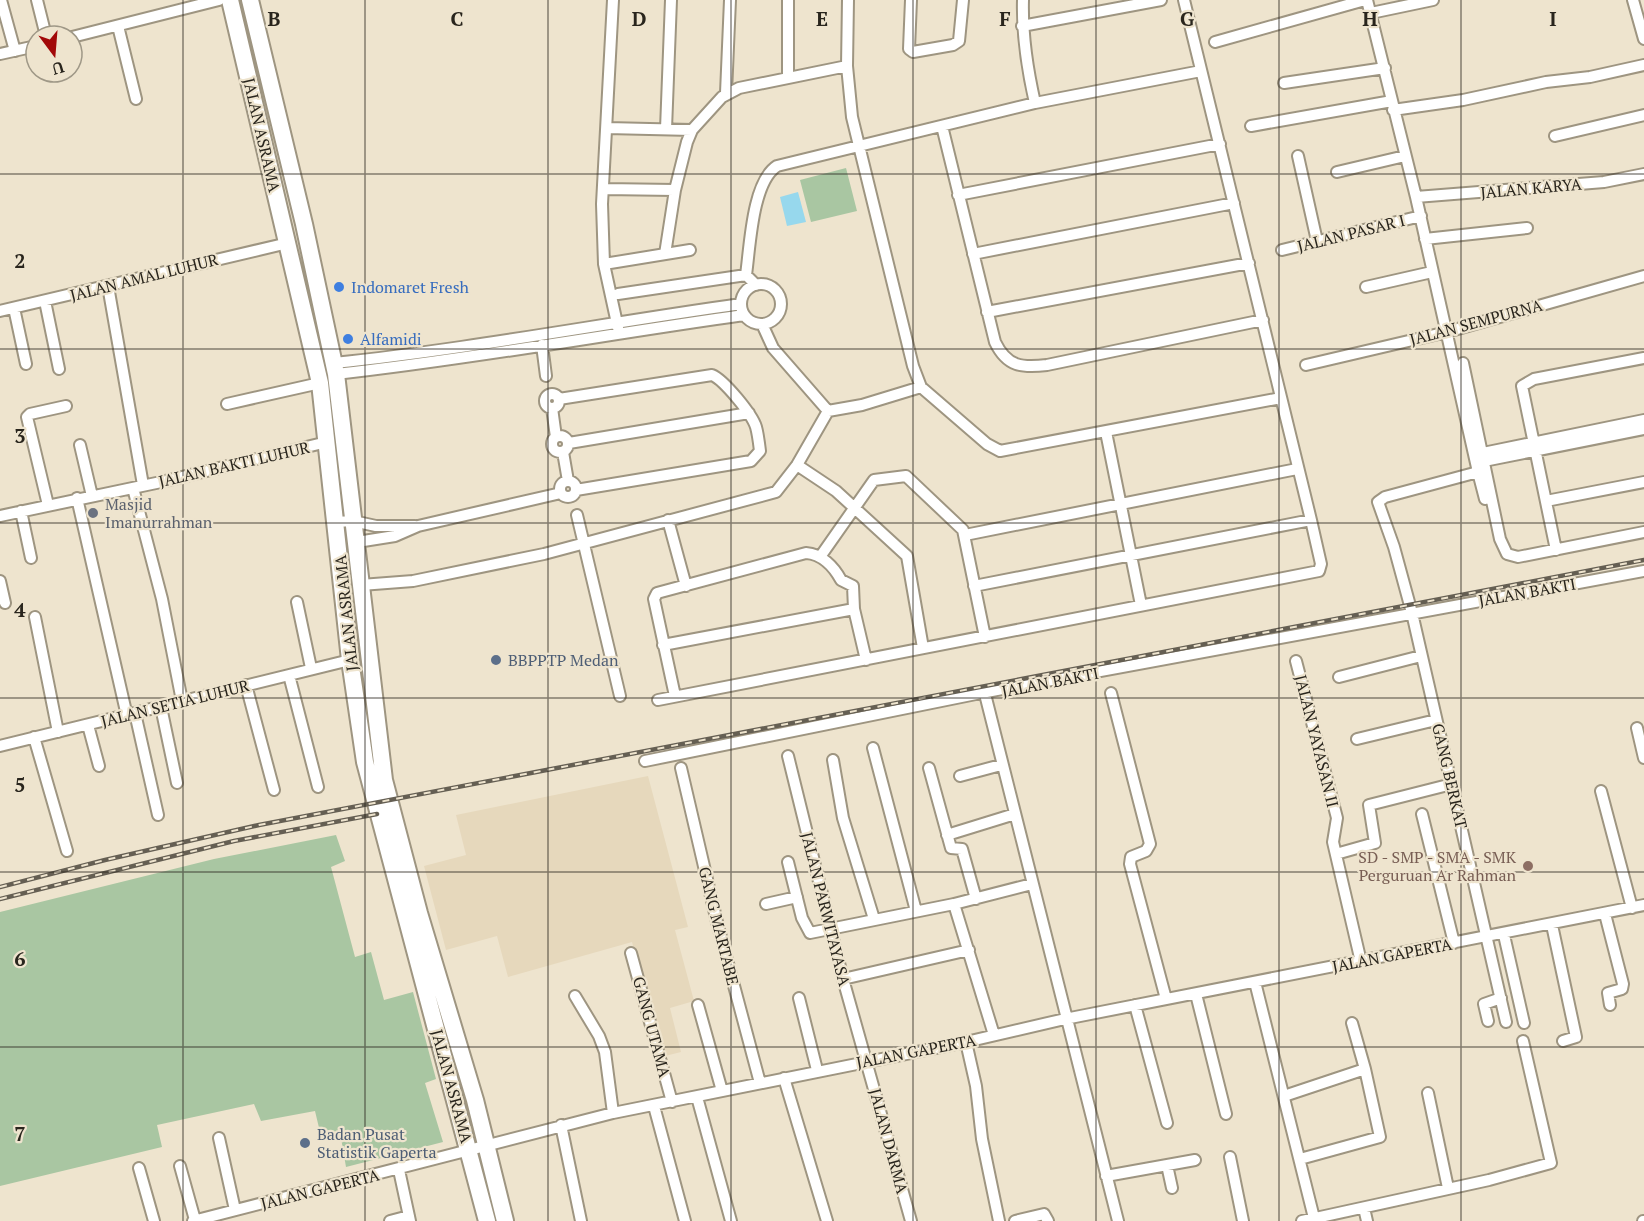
<svg xmlns="http://www.w3.org/2000/svg" width="1644" height="1221" font-family="'PT Serif',serif">
	<rect width="100%" height="100%" fill="#eee4ce"/>
	<path fill="#e6d8bc" d="M648,776L688,927L675,930L694,1001L670,1008L681,1052L661,1057L632,942L508,977L497,936L446,950L424,866L466,855L456,815Z"/>
	<path fill="#a9c6a2" d="M846,168L857,211L811,222L800,180Z
		M336,835L345,861L331,867L355,957L371,952L384,1000L413,992L436,1079L425,1083L443,1142L346,1167L340,1132H320L315,1111L261,1121L254,1104L157,1125L162,1147L0,1186V912L214,859Z"/>
	<path fill="#97d8ed" d="M798,192L806,222L787,226L780,197Z"/>
	<g fill="none" stroke-linecap="round" stroke-linejoin="round">
		<g stroke="#9e9581" stroke-width="14">
			<path id="minor" d="M1,0L15,51
				M37,0L46,36
				M613,0L602,204L604,264L618,328
				M848,0L847,66L852,117L913,366L921,387
				M911,0L909,49L913,52L953,45L959,41L963,0
				M1023,0C1022,35 1027,68 1035,103
				M1367,0L1416,197L1478,472L1385,497L1378,502L1394,547L1412,613L1506,1022
				M1633,0L1644,39
				M1371,13L1433,0
				M118,26L136,99
				M1022,26L1161,0
				M72,37L219,0
				M1215,42L1365,0
				M0,54L36,46
				M788,76V0
				M1284,83L1385,68
				M726,93L730,0
				M1393,110L1463,100L1546,82L1590,77L1644,65
				M942,126L995,342C1007,367 1022,368 1047,365L1263,320
				M1251,126L1392,101
				M607,128L692,130
				M666,129L671,0
				M1555,136L1644,115
				M1298,156L1317,241
				M1337,172L1405,156
				M604,189L675,190
				M958,195L1220,144
				M1416,197L1604,182L1644,174
				M1425,239L1527,228
				M1282,250L1421,216
				M665,254L675,190L687,142L692,130L722,97L739,88L847,66
				M973,254L1234,203
				M604,264L690,250
				M741 304a20 20 0 1 1 40 0a20 20 0 1 1-40 0Z
				M756,285L746,275C750,247 752,182 777,166L1035,103L1201,71
				M108,286L143,485
				M1366,287L1432,272
				M618,294L746,275
				M45,301L59,369
				M14,308L26,364
				M0,311L288,243
				M987,312L1249,263
				M762,324L773,348L828,411L862,405L921,387L987,444L1000,451L1281,398
				M542,345L546,376
				M334,363C470,349 605,323 741,304
				M1463,363L1500,539L1507,554L1518,557L1644,532
				M1306,365L1447,332L1644,276
				M336,374C473,359 608,334 744,315
				M545 401a7 7 0 1 1 14 0a7 7 0 1 1-14 0Z
				M559,399L712,375C724,380 752,414 756,427C758,434 759,443 760,451L751,461L576,490
				M227,404L320,383
				M552,408L556,437
				M1106,432L1141,605
				M552 444a8 8 0 1 1 16 0a8 8 0 1 1-16 0Z
				M569,443L749,413
				M80,445L92,496
				M563,452L568,481
				M1483,453L1644,420
				M1484,461L1644,429
				M797,465L836,491L907,556L923,648
				M1478,472L1485,499
				M560 489a8 8 0 1 1 16 0a8 8 0 1 1-16 0Z
				M133,488L162,599L182,701
				M77,498L127,716
				M1546,501L1644,482
				M48,505L27,417L30,414L66,406
				M21,511L31,558
				M577,515L620,696
				M0,516L161,482L327,442
				M668,520L686,586
				M336,522L353,521L376,526H415
				M965,535L1297,469
				M357,542L395,536L418,526L561,493
				M1556,550L1522,386L1534,379L1644,358
				M820,557L874,480L906,476L963,530L985,637
				M0,581L5,603
				M361,585L413,581L544,554L776,492L797,465L828,411
				M974,586L1311,520
				M297,602L311,668
				M35,617L58,732
				M663,645L854,609
				M1296,661L1337,818L1333,842L1361,962
				M289,675L318,787
				M1339,677L1421,656
				M246,685L274,790
				M1111,693L1150,844L1146,851L1131,857L1130,864L1166,999
				M985,694L1118,1221
				M675,696L654,599L657,593L806,553C822,554 834,567 841,580L853,586L854,609L866,660
				M658,700L1319,571L1321,564L1311,520L1184,0
				M161,707L177,783
				M135,713L158,815
				M88,725L99,766
				M1637,728L1644,758
				M34,737L67,851
				M1357,739L1436,720
				M0,746L350,660
				M873,748L916,911
				M788,756L843,979L911,1221
				M833,760L843,818L874,919
				M645,761L981,693L1644,571
				M681,768L717,922L760,1083
				M929,768L951,848L962,849L976,899
				M960,776L1001,765
				M1601,791L1632,908
				M1422,814L1454,943
				M947,835L1015,814
				M1336,854L1375,843L1369,805L1452,784
				M788,862L802,918L810,933L954,904L1032,884
				M766,904L797,897
				M954,904L994,1035
				M1605,914L1623,984L1622,989L1608,993L1610,1005
				M1552,925L1576,1037L1563,1041
				M1504,935L1524,1023
				M631,953L672,1102
				M843,979L969,950
				M1255,982L1314,1218
				M1196,994L1226,1114
				M575,996L599,1036L605,1052L613,1113
				M799,998L817,1070
				M698,1005L722,1091
				M1135,1005L1167,1123
				M1488,1021L1484,1004L1501,998
				M1352,1023L1365,1069
				M966,1042L976,1086L982,1139L999,1221
				M784,1078L827,1221
				M1428,1093L1448,1188
				M1284,1096L1365,1069L1380,1137L1300,1159
				M697,1097L731,1221
				M654,1106L685,1221
				M561,1125L581,1221
				M219,1138L235,1210
				M1230,1157L1243,1221
				M1167,1165L1172,1188
				M180,1166L195,1220
				M139,1168L154,1221
				M399,1170L410,1221
				M1106,1176L1195,1160
				M1364,1208L1367,1221
				M193,1221L613,1113L966,1042L1065,1019L1644,905
				M390,1221L409,1216
				M1015,1221L1044,1214L1048,1221
				M1302,1221L1489,1180L1551,1163L1523,1041
				M1643,1221H1644"/>
		</g>
		<g stroke="#9e9581" stroke-width="20">
			<path id="highway" d="M230,0L320,383L350,660L365,762L487,1221
				M250,0L304,224L336,374L384,780L419,913L475,1100L505,1221"/>
		</g>
		<use href="#minor" stroke="#fff" stroke-width="10"/>
		<use href="#highway" stroke="#fff" stroke-width="16"/>
		<g stroke="#655f53" stroke-width="4.5">
			<path id="rail" d="M0,887L105,860L259,825L1644,560
				M0,899L234,841L377,814"/>
		</g>
		<use href="#rail" stroke="#eee4ce" stroke-width="2" stroke-dasharray="7" stroke-linecap="butt"/>
	</g>
	<path fill="none" stroke="#29251d" stroke-width="1.5" stroke-opacity="0.55" d="M183,0V1221M365,0V1221M548,0V1221M731,0V1221M913,0V1221M1096,0V1221M1279,0V1221M1461,0V1221M0,174H1644M0,349H1644M0,523H1644M0,698H1644M0,872H1644M0,1047H1644"/>
	<g fill="#3f7fe0" stroke="#eee4ce" stroke-width="2">
		<circle cx="339" cy="287" r="6"/>
		<circle cx="348" cy="339" r="6"/>
	</g>
	<circle fill="#6b7280" stroke="#eee4ce" stroke-width="2" cx="93" cy="513" r="6"/>
	<g fill="#5c6f8a" stroke="#eee4ce" stroke-width="2">
		<circle cx="496" cy="660" r="6"/>
		<circle cx="305" cy="1143" r="6"/>
	</g>
	<circle fill="#8d6e63" stroke="#eee4ce" stroke-width="2" cx="1528" cy="866" r="6"/>
	<g text-anchor="middle" dominant-baseline="central" stroke-width="4.5" stroke-linejoin="round" paint-order="stroke">
		<g font-size="16" fill="#29251d" stroke="#eee4ce">
			<text transform="translate(262 135) rotate(77)">JALAN ASRAMA</text>
			<text transform="translate(1531 188) rotate(-5)">JALAN KARYA</text>
			<text transform="translate(1351 233) rotate(-14)">JALAN PASAR I</text>
			<text transform="translate(144 277) rotate(-14)">JALAN AMAL LUHUR</text>
			<text transform="translate(1476 322) rotate(-15)">JALAN SEMPURNA</text>
			<text transform="translate(234 464) rotate(-13)">JALAN BAKTI LUHUR</text>
			<text transform="translate(1527 592) rotate(-10)">JALAN BAKTI</text>
			<text transform="translate(346 613) rotate(-96)">JALAN ASRAMA</text>
			<text transform="translate(1050 682) rotate(-11)">JALAN BAKTI</text>
			<text transform="translate(175 703) rotate(-14)">JALAN SETIA LUHUR</text>
			<text transform="translate(1317 741) rotate(76)">JALAN YAYASAN II</text>
			<text transform="translate(1450 776) rotate(77)">GANG BERKAT</text>
			<text transform="translate(826 909) rotate(76)">JALAN PARWITAYASA</text>
			<text transform="translate(719 926) rotate(76)">GANG MARTABE</text>
			<text transform="translate(1392 955) rotate(-11)">JALAN GAPERTA</text>
			<text transform="translate(652 1027) rotate(75)">GANG UTAMA</text>
			<text transform="translate(916 1051) rotate(-11)">JALAN GAPERTA</text>
			<text transform="translate(452 1086) rotate(75)">JALAN ASRAMA</text>
			<text transform="translate(889 1141) rotate(75)">JALAN DARMA</text>
			<text transform="translate(320 1189) rotate(-14)">JALAN GAPERTA</text>
		</g>
		<g font-size="16" fill="#366cbe" stroke="#eee4ce" text-anchor="start">
			<text x="351" y="287">Indomaret Fresh</text>
			<text x="360" y="339">Alfamidi</text>
		</g>
		<g font-size="16" fill="#5b616d" stroke="#eee4ce" text-anchor="start">
			<text x="105" y="504">Masjid<tspan x="105" dy="18">Imanurrahman</tspan></text>
		</g>
		<g font-size="16" fill="#4e5e75" stroke="#eee4ce" text-anchor="start">
			<text x="508" y="660">BBPPTP Medan</text>
			<text x="317" y="1134">Badan Pusat<tspan x="317" dy="18">Statistik Gaperta</tspan></text>
		</g>
		<g font-size="16" fill="#785e54" stroke="#eee4ce" text-anchor="end">
			<text x="1516" y="857">SD - SMP - SMA - SMK<tspan x="1516" dy="18">Perguruan Ar Rahman</tspan></text>
		</g>
	</g>
	<g font-size="20" text-anchor="middle" font-weight="bold" fill="#29251d" stroke="#eee4ce" stroke-width="4.5" stroke-linejoin="round" paint-order="stroke">
		<text x="274" y="26">B</text>
		<text x="457" y="26">C</text>
		<text x="639" y="26">D</text>
		<text x="822" y="26">E</text>
		<text x="1005" y="26">F</text>
		<text x="1187" y="26">G</text>
		<text x="1370" y="26">H</text>
		<text x="1553" y="26">I</text>
		<text x="20" y="268">2</text>
		<text x="20" y="443">3</text>
		<text x="20" y="617">4</text>
		<text x="20" y="792">5</text>
		<text x="20" y="966">6</text>
		<text x="20" y="1141">7</text>
	</g>
	<g transform="translate(54 54) rotate(164)"><circle r="28" fill="#eee4ce" stroke="#9f9887" stroke-width="1.5"/>
	<path d="M0-4.5L10 22L0 15L-10 22Z" fill="#a20909"/>
	<text y="-9" font-size="16" font-weight="bold" text-anchor="middle" fill="#29251d">U</text>
	</g>
</svg>
